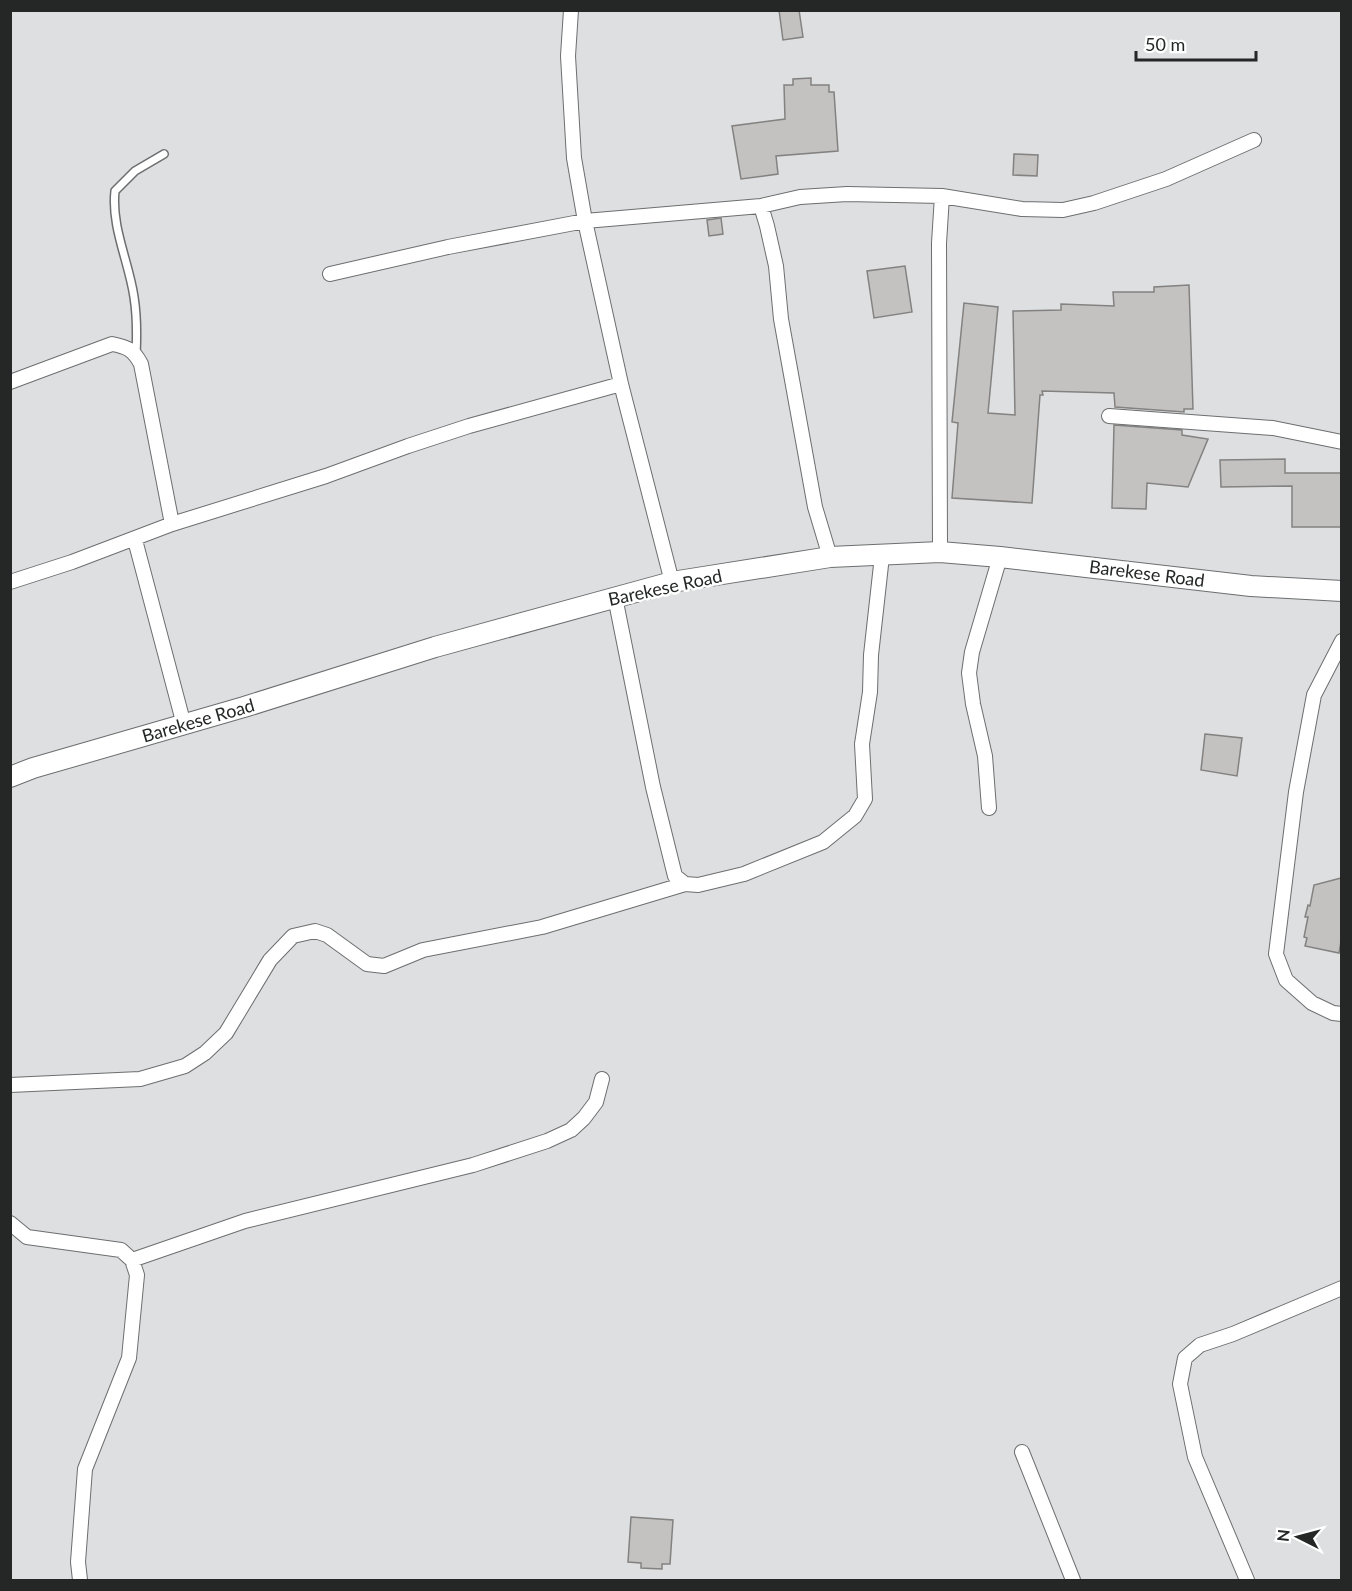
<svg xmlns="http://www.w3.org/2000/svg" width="1352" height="1591" font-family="Lato,sans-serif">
	<rect width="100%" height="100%" fill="#dddfe1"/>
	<path fill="#c4c2c1" stroke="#838280" stroke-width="1.5" d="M779,10H799L803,37L783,40Z
		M811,78V85H829V92H834L838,151L776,156L778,174L741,179L732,126L785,119L784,85H793V79Z
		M1014,154L1038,155L1037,176L1013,175Z
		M721,218L723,234L709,236L707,220Z
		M905,266L912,312L874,318L867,271Z
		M1189,285L1193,409H1184V412L1115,407L1114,393L1042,391L1043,395H1040L1032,503L952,498L958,423L952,422L964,303L998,307L988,413L1015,415L1013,311L1061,310V304L1114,306L1113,292H1154V287Z
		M1114,425L1182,430V435L1208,439L1188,487L1147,483L1146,509L1112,508Z
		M1285,459V473H1341V527H1292V486L1221,487L1220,460Z
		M1205,734L1242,738L1237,776L1201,770Z
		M1341,878V941L1339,953L1305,946L1307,938L1304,937L1308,917H1305L1308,905L1310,906L1314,885Z
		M631,1517L673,1520L670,1564H662V1569L641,1568V1563L628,1562Z"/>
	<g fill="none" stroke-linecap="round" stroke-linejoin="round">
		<g stroke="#6c6e6f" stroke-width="10">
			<path id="service" d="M136,354C137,335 137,316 134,297C129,262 111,227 115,191L135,171L164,154"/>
		</g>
		<g stroke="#6c6e6f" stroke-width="16">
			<path id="minor" d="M571,10L568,56L574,158L585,221L621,384L672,582
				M761,206L767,226L776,266L781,319L815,507L830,557
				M330,274L448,247L585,221L761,206L800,197L847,194L942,196L1022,209L1063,210L1094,203L1166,179L1254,140
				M10,382L112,344C127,347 133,349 141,364L172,524
				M1109,416L1273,428L1342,442
				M135,540L184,725
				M940,552L939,243L942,196
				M10,582L72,562L172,524L326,476L408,446L469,426L621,384
				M615,597L653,787L675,876L685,884L698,885L744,874L823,842L855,816L865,799L862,744L870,692L871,655L882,556
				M1342,641L1314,695L1296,792L1276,954L1286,980L1312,1003L1333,1013L1342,1014
				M989,808L985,756L973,704L969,673L972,652L1000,557
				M10,1085L140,1079L185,1066L205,1053L226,1033L270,960L293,936L315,931L327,935L367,964L384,966L423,950L542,927L685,884
				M10,1223L27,1237L121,1250L132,1260L137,1275L129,1358L85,1469L78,1562L80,1580
				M132,1260L245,1221L473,1165L547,1141L571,1130L584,1118L596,1102L602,1079
				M1022,1452L1073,1580
				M1247,1580L1195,1457L1180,1384L1185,1358L1200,1345L1233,1334L1342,1288"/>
		</g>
		<g stroke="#6c6e6f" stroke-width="22">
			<path id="secondary" d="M10,777L33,768L244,707L435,647L672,582L830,557L940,552L1000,557L1251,586L1342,591"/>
		</g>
		<use href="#service" stroke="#fff" stroke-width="7"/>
		<use href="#minor" stroke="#fff" stroke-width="14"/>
		<use href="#secondary" stroke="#fff" stroke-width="20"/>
	</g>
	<g text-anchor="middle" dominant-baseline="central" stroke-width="5" stroke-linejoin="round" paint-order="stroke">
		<g font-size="18" fill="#252626" stroke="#fff">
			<text transform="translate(1147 573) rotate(7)">Barekese Road</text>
			<text transform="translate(665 587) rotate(-12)">Barekese Road</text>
			<text transform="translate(198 720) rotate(-16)">Barekese Road</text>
		</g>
	</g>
	<rect width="1352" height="1591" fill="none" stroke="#252626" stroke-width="24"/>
	<g transform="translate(1298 1537) rotate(276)" stroke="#ffffff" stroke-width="4.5" paint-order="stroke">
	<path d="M0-4.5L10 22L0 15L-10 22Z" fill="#252626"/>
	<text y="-9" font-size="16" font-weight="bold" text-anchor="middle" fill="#252626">N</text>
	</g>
	<path d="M1136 51v9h120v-9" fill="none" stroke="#252626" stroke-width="3"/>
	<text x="1145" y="51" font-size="18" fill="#252626" stroke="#ffffff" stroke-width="4.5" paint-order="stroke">50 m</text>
</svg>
